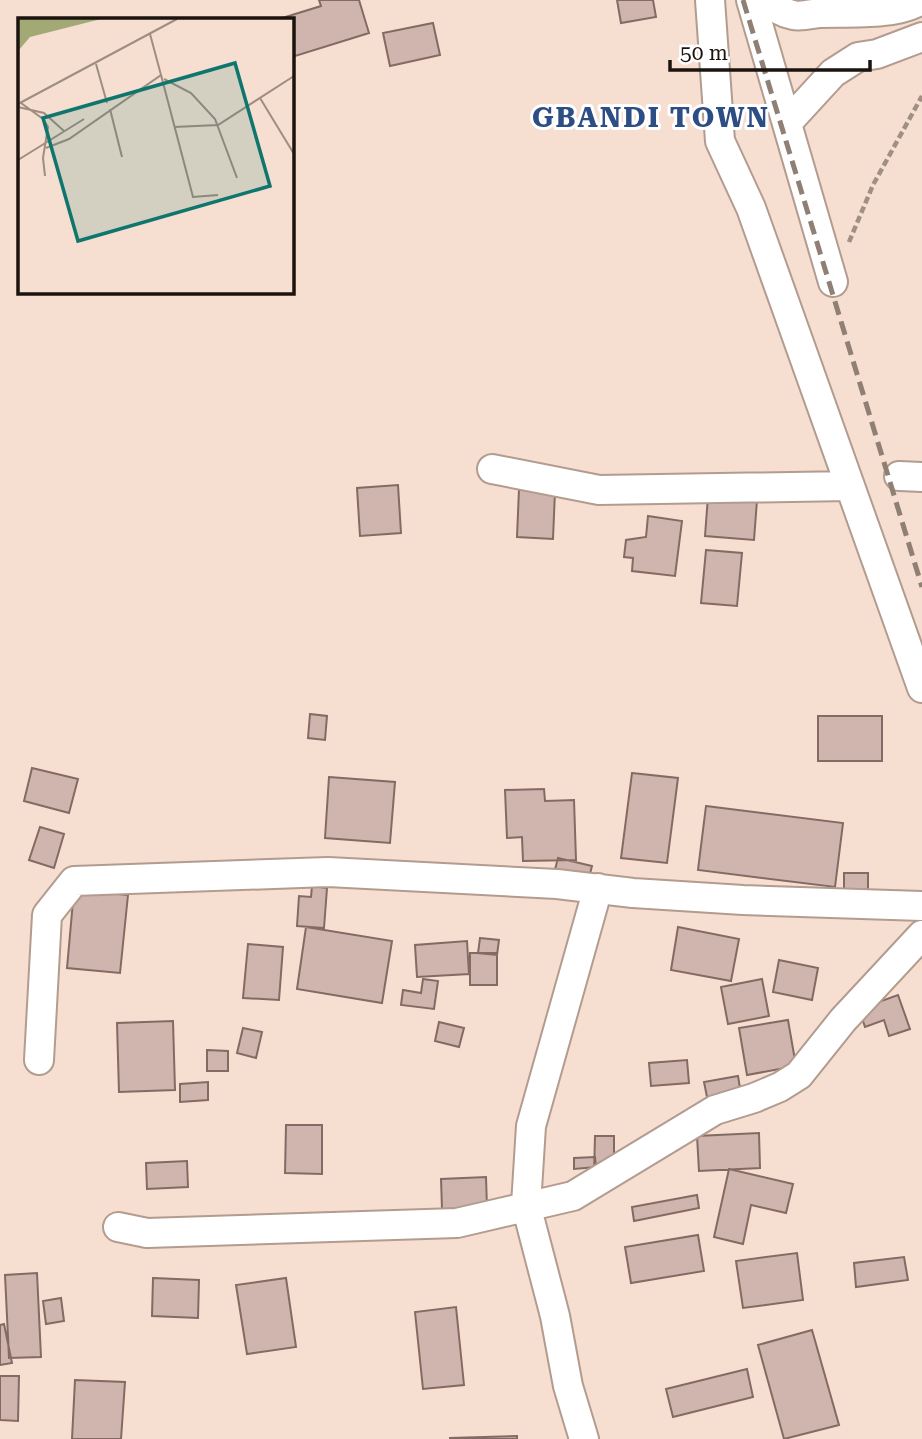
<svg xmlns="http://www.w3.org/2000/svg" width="922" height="1439" font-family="'Roboto Serif',serif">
	<rect width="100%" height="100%" fill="#f6ded0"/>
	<path fill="#cfb5ad" stroke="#836b63" stroke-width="2" d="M319,0H359L369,33L292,57V19H279L321,6Z
		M617,0H653L656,17L621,23Z
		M433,23L440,55L390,66L383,33Z
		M398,485L401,533L360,536L357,488Z
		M519,489L555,491L553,539L517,537Z
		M708,496L757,500L754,540L705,536Z
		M648,516L682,521L675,576L632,571L633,558L624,557L626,540L646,537Z
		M706,550L742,553L737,606L701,603Z
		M310,714L327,716L325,740L308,738Z
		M818,716H882V761H818Z
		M32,768L78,779L69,813L24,801Z
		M632,773L678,778L667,863L621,858Z
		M329,777L395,782L390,843L325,838Z
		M544,789L545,801L574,800L576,860L523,861L522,837L507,838L505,790Z
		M706,806L843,823L835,887L698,870Z
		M40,827L64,834L54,868L29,860Z
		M558,858L592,866L585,893L551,885Z
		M844,873H868V894H844Z
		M312,886L327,888L324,928L297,926L299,896L311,897Z
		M74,890L128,895L120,973L67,968Z
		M306,927L392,941L382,1003L297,989Z
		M678,927L739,939L731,981L671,970Z
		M480,938L499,940L497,955L478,953Z
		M467,941L469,974L417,977L415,945Z
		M248,944L283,947L279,1000L243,998Z
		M470,953H497V985H470Z
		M779,960L818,968L812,1000L773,992Z
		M423,979L438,981L434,1009L401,1005L403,990L421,993Z
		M762,979L769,1016L728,1024L721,987Z
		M898,995L910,1029L889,1036L884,1020L865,1027L859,1009Z
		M788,1020L796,1066L747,1075L739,1028Z
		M173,1021L175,1090L119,1092L117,1023Z
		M439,1022L464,1028L459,1047L435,1041Z
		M243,1028L262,1032L256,1058L237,1053Z
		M207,1050L228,1051V1071H207Z
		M687,1060L689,1083L651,1086L649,1063Z
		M738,1076L743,1106L710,1112L704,1082Z
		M208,1082V1100L180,1102V1084Z
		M286,1125H322V1174L285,1173Z
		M759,1133L760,1168L699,1171L697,1136Z
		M595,1136H614V1174H594Z
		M595,1157L596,1167L574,1169V1158Z
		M187,1161L188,1187L147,1189L146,1163Z
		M729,1169L793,1184L786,1213L751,1205L743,1244L714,1237Z
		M486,1177L487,1208L442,1209L441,1179Z
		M697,1195L699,1208L634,1221L632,1207Z
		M698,1235L704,1271L631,1283L625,1247Z
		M797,1253L803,1300L743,1308L736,1261Z
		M904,1257L908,1280L856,1287L854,1263Z
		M37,1273L41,1357L9,1358L5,1275Z
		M153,1278L199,1280L198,1318L152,1316Z
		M286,1278L296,1347L247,1354L236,1285Z
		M61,1298L64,1321L46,1324L43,1301Z
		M456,1307L464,1385L423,1389L415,1312Z
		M4,1324L12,1363L0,1365V1325Z
		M812,1330L839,1425L784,1439L758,1345Z
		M747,1369L753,1397L673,1417L666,1389Z
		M0,1376H19L18,1421L0,1420Z
		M75,1380L125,1382L121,1439H72Z
		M517,1436V1439H450V1438Z"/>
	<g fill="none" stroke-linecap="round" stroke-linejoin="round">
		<g stroke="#b29c8f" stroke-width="32">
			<path id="minor" d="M710,0L720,141L751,208L922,688
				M751,0L833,282
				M764,0C773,6 782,13 793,15C801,17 811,14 819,13C848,12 896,16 921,0
				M788,122L833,73L858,57L877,54L922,37
				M492,469L599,490L850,486
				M899,476L922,477
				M39,1060L47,915L74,881L328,872L557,884L633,893L743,900L922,906
				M118,1227L147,1233L457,1223L573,1196L715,1110L754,1098L780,1087L799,1075L843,1020L922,935
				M584,1439L568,1386L555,1316L526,1205L531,1126L598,888"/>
		</g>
		<path stroke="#a18f84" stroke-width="4.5" stroke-dasharray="7 3.5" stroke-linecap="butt" d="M849,242L873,185L922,96"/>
		<use href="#minor" stroke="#fff" stroke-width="28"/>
		<path stroke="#8f7f75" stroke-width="5" stroke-dasharray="14 7" stroke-linecap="butt" d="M743,0L922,587"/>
	</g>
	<g text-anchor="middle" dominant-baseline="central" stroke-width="6" stroke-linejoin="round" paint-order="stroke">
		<g font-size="28" font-weight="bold" letter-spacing="2" fill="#2d4d85" stroke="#fff">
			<text x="651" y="117">GBANDI TOWN</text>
		</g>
	</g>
	<g transform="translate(18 18)">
		<rect width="276" height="276" fill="#f6ded0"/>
		<path d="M0,1H83L12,19L0,33Z" fill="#a2a974"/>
		<path fill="none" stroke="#9e8d82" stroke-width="2" d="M78,46L89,85M143,57L175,179L200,177M146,61L173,75L197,101L219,160M242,80L276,136M3,85L25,101L30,109L25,140L27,158M0,86L159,1M0,89L26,95L46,113M92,91L104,139M156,109L200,107L276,58M28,130L51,121L143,57L132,16M0,142L66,101"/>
		<path fill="#0f766e" fill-opacity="0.15" stroke="#0f766e" stroke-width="3.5" d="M217,45L252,168L60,223L25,100Z"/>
		<rect width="276" height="276" fill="none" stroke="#1b130e" stroke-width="3.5"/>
	</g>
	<path d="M670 60v10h200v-10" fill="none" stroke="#1b130e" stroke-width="3.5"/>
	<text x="680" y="60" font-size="21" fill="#1b130e" stroke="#ffffff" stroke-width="5" paint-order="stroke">50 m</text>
</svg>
